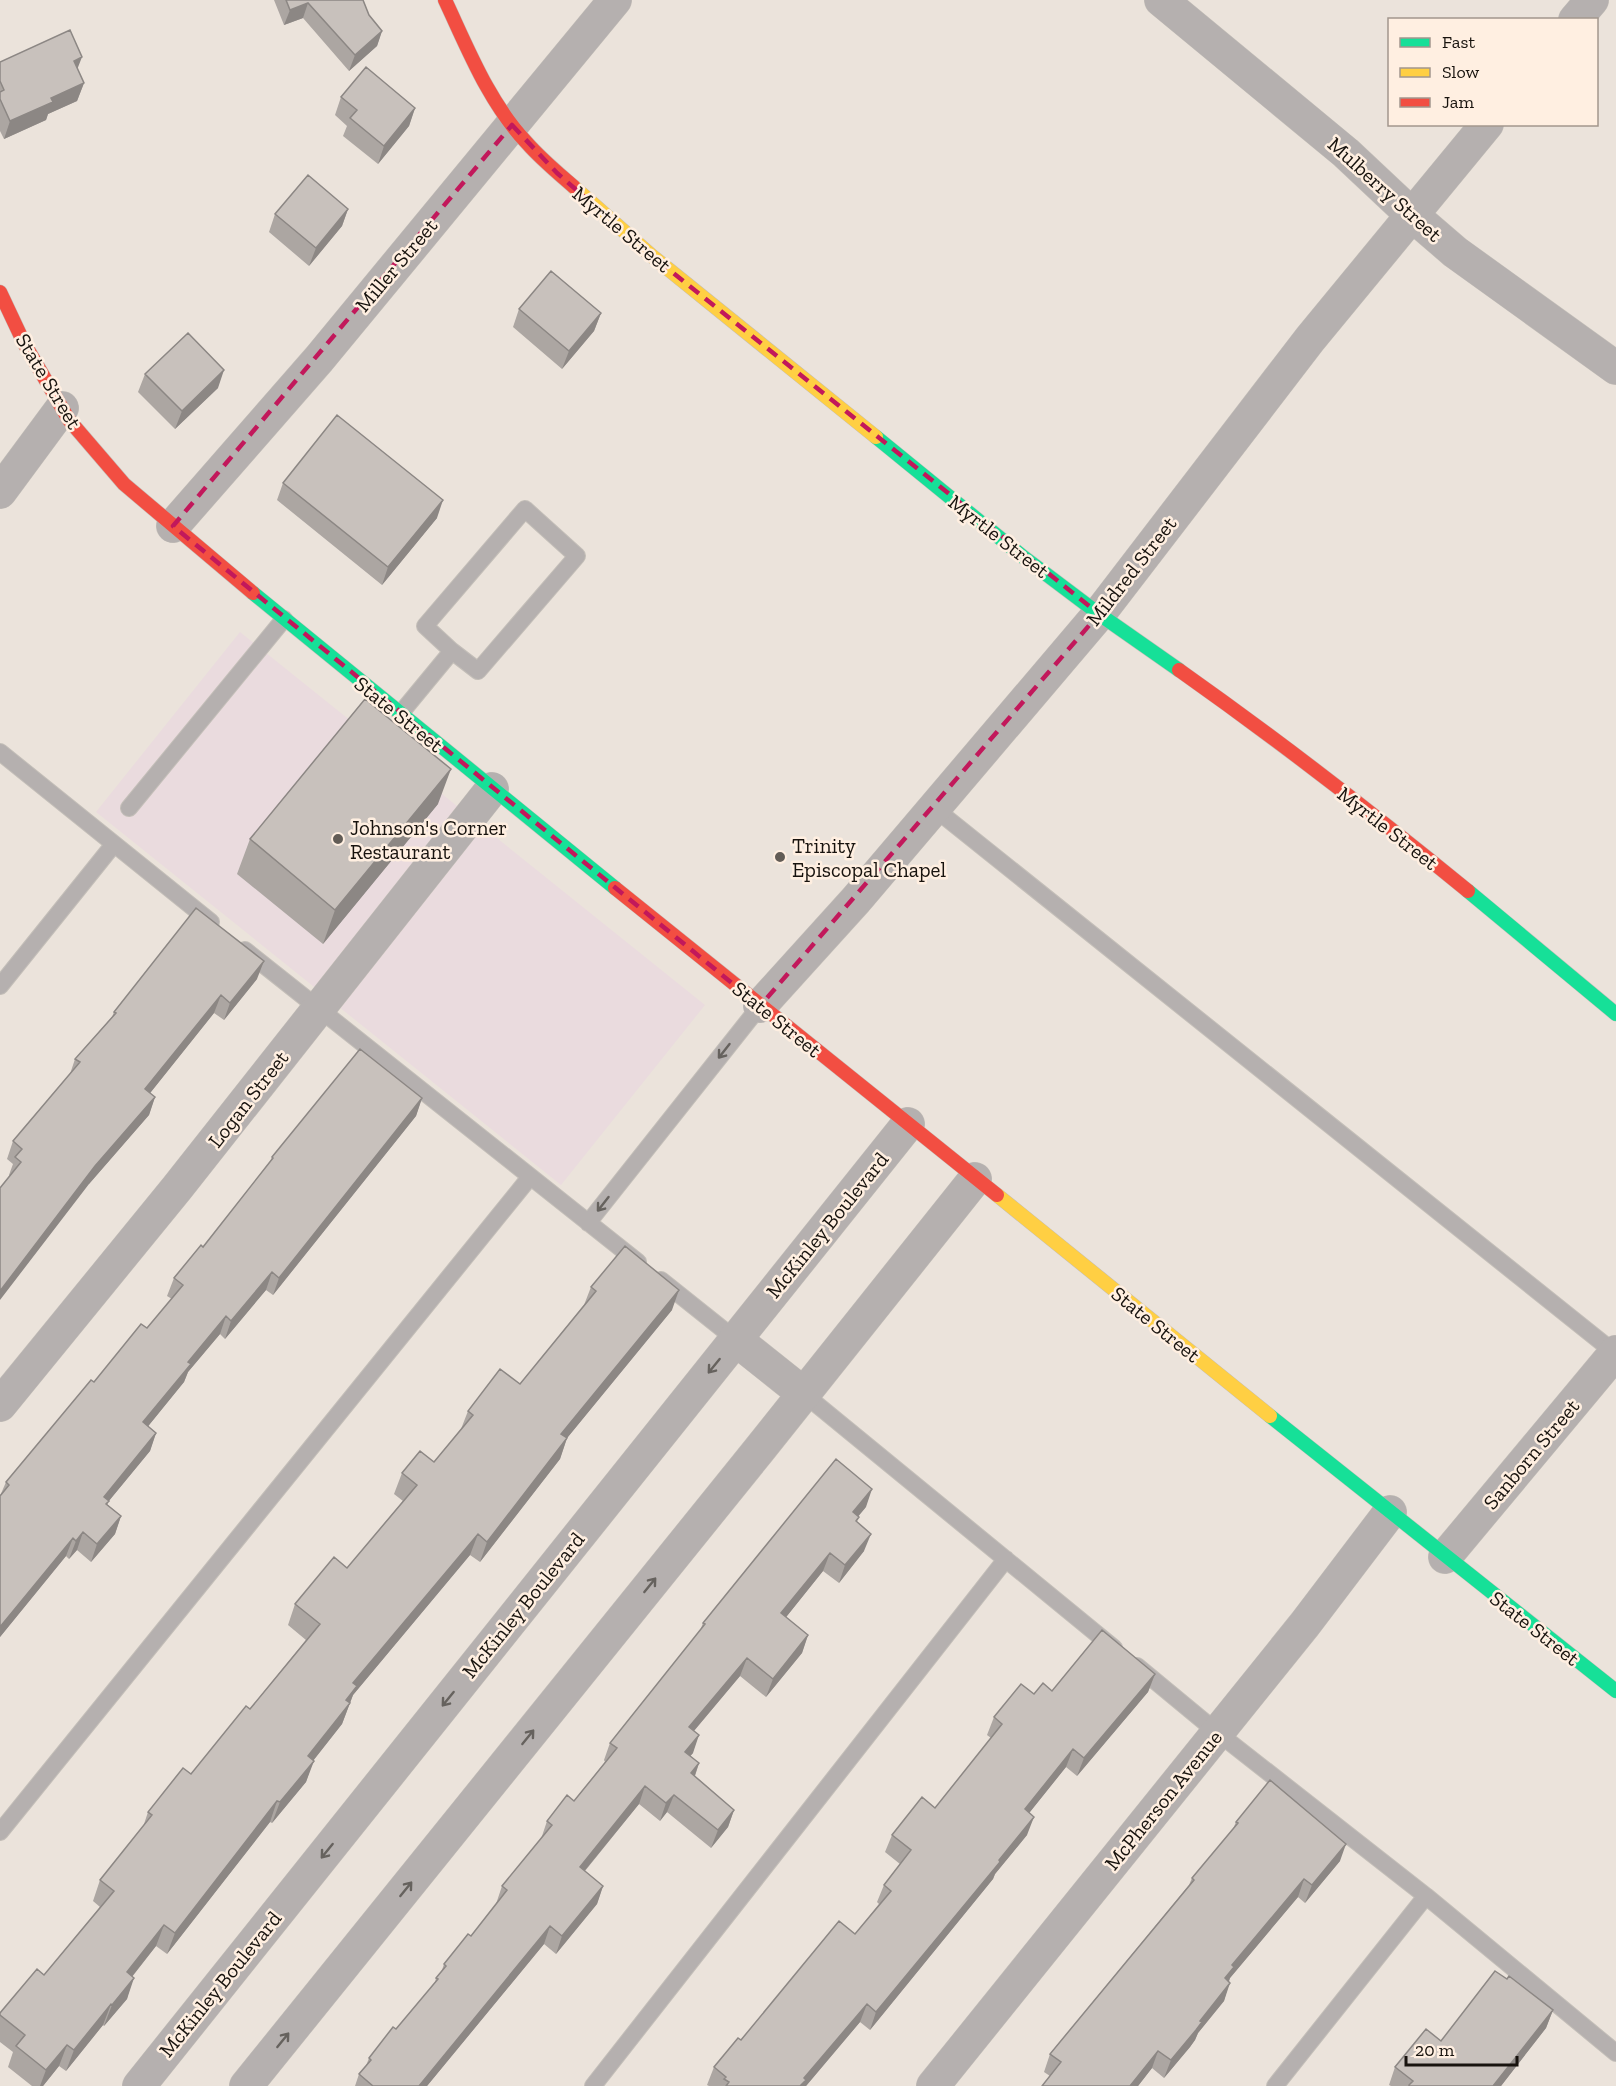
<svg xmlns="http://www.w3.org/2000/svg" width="1616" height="2086" font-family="'Zilla Slab',serif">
	<rect width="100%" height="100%" fill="#ebe3db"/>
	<path fill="#eadbde" d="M240,632L705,1005L561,1185L96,812Z"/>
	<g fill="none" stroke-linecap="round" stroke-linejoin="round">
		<g stroke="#c3beb8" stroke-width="18">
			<path id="lane" d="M400,714L452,651L425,626L525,509L577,556L478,671L452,651
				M0,752L211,922
				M129,808L284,619
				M934,808L1615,1353
				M245,950L638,1262
				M0,986L114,844
				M588,1223L760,1006
				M661,1280L735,1339
				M804,1394L1114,1648
				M1137,1666L1218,1733L1426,1896L1616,2053
				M0,1832L530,1177
				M593,2086L1006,1559
				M1275,2086L1426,1896"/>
		</g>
		<g stroke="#c3beb8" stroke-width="34">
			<path id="street" d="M1161,0L1346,153L1412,215L1455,252L1616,368
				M1575,20L1592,0
				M0,492L62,408
				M173,526L319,359L615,0
				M760,1006L856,900L1099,614L1310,339L1487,124
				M735,1339L804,1394
				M0,1405L177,1188L492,789
				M1445,1557L1616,1352
				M139,2086L908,1124
				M246,2086L759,1450L975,1179
				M933,2086L1305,1624L1390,1512"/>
		</g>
		<g stroke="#c3beb8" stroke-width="15">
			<path id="fast" d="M876,437L1022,556L1099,614L1179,670
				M253,593L615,888
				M1468,891L1616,1014
				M1270,1416L1616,1691"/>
		</g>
		<g stroke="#c3beb8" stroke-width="15">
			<path id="slow" d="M574,187L652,256L876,437
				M997,1195L1270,1416"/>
		</g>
		<g stroke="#c3beb8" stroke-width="15">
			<path id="jam" d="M445,0C468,49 489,103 527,143C541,159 558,173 574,187
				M0,292L24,343L69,420L124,484L253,593
				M1179,670C1278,740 1374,814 1468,891
				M615,888L997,1195"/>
		</g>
		<use href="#lane" stroke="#b5b0af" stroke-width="16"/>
		<use href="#street" stroke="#b5b0af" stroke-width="33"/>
		<use href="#fast" stroke="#16e098" stroke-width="14"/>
		<use href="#slow" stroke="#ffcf43" stroke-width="14"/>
		<use href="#jam" stroke="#f24e42" stroke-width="14"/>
	</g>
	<path fill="#aca6a2" d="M274,0H363L369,15L382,31L377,46L349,71L303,18L284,25Z
		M0,62L77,69L84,83L77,101L48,114L46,120L4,139L0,131Z
		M341,97L415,108L409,126L378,164L343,136L347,126L335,115Z
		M348,209L342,226L309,266L269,232L275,214Z
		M519,309L601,313L594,331L562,369L513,327Z
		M145,374L218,388L175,429L138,392Z
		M283,483L437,518L382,585L277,500Z
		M438,804L323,944L237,874L250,839Z
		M257,979L224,1020L214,1013L150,1093L155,1097L149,1115L89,1184L10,1176L9,1175L13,1164L7,1159L13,1141L70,1074L75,1059L112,1017L114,1012Z
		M422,1098L416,1116L273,1295L266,1290L225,1339L220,1334L188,1372L184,1382L148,1426L156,1433L150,1451L108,1502L107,1504L121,1516L115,1534L91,1562L77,1550L69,1559L66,1556L0,1637V1496L6,1482L94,1382L147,1328L172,1299L167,1296L174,1278L203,1247L270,1162L272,1157Z
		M591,1287L672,1310L567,1438L560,1459L480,1562L470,1555L353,1695L342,1724L313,1761L306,1782L272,1823L270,1822L167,1954L156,1946L132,1977L127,1999L104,2026L103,2025L66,2071L59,2066L43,2086H32L8,2067L13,2052L0,2042V2013L44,1975L100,1907L93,1901L100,1880L143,1827L148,1812L191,1774L250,1709L306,1640L288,1625L295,1604L347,1568L403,1501L394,1494L402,1473L434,1462L461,1429L468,1411L520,1384L584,1305Z
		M866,1507L858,1516L857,1522L864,1551L839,1583L823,1571L786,1617L808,1635L802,1653L766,1697L740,1676L694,1731L693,1753L690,1756L699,1763L695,1776L734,1810L728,1827L711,1848L667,1812L660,1821L639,1804L585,1871L603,1886L597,1904L556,1954L544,1944L427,2086H355L359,2074L366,2066L369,2058L396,2029L435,1983L436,1978L441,1973L444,1964L471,1936L496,1904L502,1886L541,1839L547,1821L574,1801L605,1762L604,1760L610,1743L700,1631L703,1623Z
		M1155,1674L1148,1692L1077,1776L1066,1767L1029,1813L1027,1835L995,1874L993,1879L870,2030L860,2022L806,2086H709L707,2085L714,2067L855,1934L879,1904L877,1902L884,1885L900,1864L885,1852L892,1835L935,1808L991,1738L987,1735L994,1717L1034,1694Z
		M1236,1822L1340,1861L1305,1903L1298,1897L1230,1978L1224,2001L1198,2033L1195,2040L1190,2047L1164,2078L1152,2068L1138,2086H1042L1050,2076L1044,2072L1050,2054L1189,1885L1192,1878L1233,1829Z
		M1507,1979L1553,2010L1546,2028L1501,2086H1391L1389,2085L1395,2067L1441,2041Z"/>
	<path fill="#8c8784" d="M308,3L303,18L284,25L290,10Z
		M382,31L377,46L349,71L355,55Z
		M82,57L75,75L74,61Z
		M84,83L77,101L48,114L46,120L4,139L10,121L51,98Z
		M415,108L409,126L378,164L384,146Z
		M348,209L342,226L309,266L316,248Z
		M601,313L594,331L562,369L569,351Z
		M224,370L218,388L175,429L182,411Z
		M443,500L437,518L382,585L388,567Z
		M451,769L438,804L323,944L335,910Z
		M264,961L257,979L224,1020L230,1003Z
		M221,995L214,1013L139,1107L145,1089Z
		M155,1097L149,1115L89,1184L0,1300V1291L95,1166Z
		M422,1098L416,1116L273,1295L279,1278Z
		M272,1272L266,1290L225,1339L231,1321Z
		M679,1290L672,1310L554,1454L561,1434Z
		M226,1316L220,1334L188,1372L184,1382L137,1440L143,1422L188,1362Z
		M156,1433L150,1451L108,1502L102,1518L104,1497Z
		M567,1438L560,1459L480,1562L487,1542Z
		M872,1489L866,1507L847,1530L853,1512Z
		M121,1516L115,1534L91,1562L97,1544Z
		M83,1532L77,1550L69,1559L76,1541Z
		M478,1534L470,1555L353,1695L342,1724L301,1776L314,1761L306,1782L272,1823L280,1802L308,1756L346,1700L353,1683Z
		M871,1534L864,1551L839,1583L845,1565Z
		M73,1538L66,1556L0,1637V1627Z
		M830,1553L823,1571L775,1631L781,1613Z
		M808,1635L802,1653L766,1697L773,1679Z
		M747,1658L740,1676L682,1745L689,1727Z
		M1155,1674L1148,1692L1077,1776L1084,1758Z
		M699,1735L693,1753L679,1769L685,1752Z
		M1073,1749L1066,1767L1018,1827L1025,1809Z
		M699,1763L693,1781L691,1773Z
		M645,1786L639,1804L573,1885L580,1867Z
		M674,1795L667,1812L660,1821L666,1803Z
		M277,1801L270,1822L167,1954L175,1933Z
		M734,1810L728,1827L711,1848L718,1830Z
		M1034,1817L1027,1835L995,1874L993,1879L870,2030L876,2012Z
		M1346,1844L1340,1861L1305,1903L1312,1885Z
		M1304,1879L1298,1897L1230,1978L1227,1985L1225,1978L1232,1965Z
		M603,1886L597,1904L556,1954L562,1936Z
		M164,1925L156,1946L119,1993L127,1972Z
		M550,1926L544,1944L427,2086H419Z
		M134,1978L127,1999L104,2026L112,2005Z
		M1230,1983L1224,2001L1198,2033L1195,2040L1190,2047L1164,2078L1171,2060L1200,2021Z
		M111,2004L103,2025L66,2071L74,2050Z
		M867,2004L860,2022L806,2086H800L804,2078Z
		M1553,2010L1546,2028L1501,2086H1493Z
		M67,2045L59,2066L43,2086H40L46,2070Z
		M1158,2051L1152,2068L1138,2086H1130Z"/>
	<path fill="#c8c1bc" stroke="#8c8784" stroke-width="1.5" d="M286,0H363L369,15L382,31L355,55L308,3L290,10Z
		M70,30L82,57L74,61L84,83L51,98L53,102L10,121L0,99V92L4,90L0,81V62Z
		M366,67L415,108L384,146L350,118L357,110L341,97Z
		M308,175L348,209L316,248L275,214Z
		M551,271L601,313L569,351L519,309Z
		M188,333L224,370L182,411L145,374Z
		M337,415L443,500L388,567L283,483Z
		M365,699L451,769L335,910L250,839Z
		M196,908L264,961L230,1003L221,995L145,1089L155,1097L95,1166L0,1291V1188L21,1162L15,1157L22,1149L13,1141L80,1062L75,1059L116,1013L114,1012Z
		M360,1049L422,1098L279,1278L272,1272L231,1321L226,1316L188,1362L191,1364L143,1422L156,1433L104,1497L109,1501L106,1504L121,1516L97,1544L83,1532L76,1541L73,1538L0,1627V1496L9,1485L6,1482L91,1380L94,1382L141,1324L147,1328L183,1285L174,1278L201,1245L203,1247L273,1158L272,1157Z
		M625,1246L679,1290L561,1434L567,1438L487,1542L478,1534L353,1683L357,1686L346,1700L350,1703L308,1756L314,1761L280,1802L277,1801L175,1933L164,1925L127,1972L134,1978L112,2005L111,2004L74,2050L67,2045L46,2070L16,2046L25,2035L0,2015V2013L37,1969L44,1975L114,1891L100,1880L152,1815L148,1812L183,1768L191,1774L246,1706L250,1709L320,1624L295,1604L334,1557L347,1568L417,1485L402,1473L420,1451L434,1462L473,1415L468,1411L500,1369L520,1384L596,1291L591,1287Z
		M836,1459L872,1489L853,1512L859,1517L856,1521L871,1534L845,1565L830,1553L781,1613L808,1635L773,1679L747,1658L689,1727L699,1735L685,1752L699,1763L691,1773L734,1810L718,1830L674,1795L666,1803L645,1786L580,1867L603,1886L562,1936L550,1926L419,2086H373L359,2074L371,2060L369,2058L393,2027L396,2029L438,1979L436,1978L446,1966L444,1964L468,1934L471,1936L507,1890L502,1886L552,1825L547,1821L567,1795L574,1801L617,1748L610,1743L705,1624L703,1623Z
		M1102,1630L1155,1674L1084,1758L1073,1749L1025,1809L1034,1817L999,1860L1000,1862L876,2012L867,2004L804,2078L806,2080L800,2086H726L729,2082L724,2079L726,2077L714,2067L738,2038L741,2040L839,1921L855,1934L891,1891L884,1885L911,1850L892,1835L922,1797L935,1808L1002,1724L994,1717L1021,1684L1034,1694L1043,1683L1052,1691Z
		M1270,1780L1346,1844L1312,1885L1304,1879L1232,1965L1234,1967L1225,1978L1230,1983L1200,2021L1202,2022L1196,2030L1171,2060L1158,2051L1130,2086H1042L1061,2062L1050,2054L1194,1880L1192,1878L1238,1823L1236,1822Z
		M1495,1971L1507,1979L1509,1976L1553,2010L1493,2086H1409V2085L1413,2081L1395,2067L1426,2029L1441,2041Z"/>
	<defs><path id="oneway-shaft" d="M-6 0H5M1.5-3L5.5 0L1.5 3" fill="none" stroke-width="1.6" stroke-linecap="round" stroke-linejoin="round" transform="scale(1.5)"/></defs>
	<g stroke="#66625e">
		<use href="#oneway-shaft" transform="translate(724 1051) rotate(128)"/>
		<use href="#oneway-shaft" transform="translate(603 1204) rotate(128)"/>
		<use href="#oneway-shaft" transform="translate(714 1366) rotate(129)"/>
		<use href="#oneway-shaft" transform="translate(650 1585) rotate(-51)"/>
		<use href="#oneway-shaft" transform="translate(448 1699) rotate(129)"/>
		<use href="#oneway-shaft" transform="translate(528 1737) rotate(-51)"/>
		<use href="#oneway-shaft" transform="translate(327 1851) rotate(129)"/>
		<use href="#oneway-shaft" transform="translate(406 1889) rotate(-51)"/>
		<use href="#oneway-shaft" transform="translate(283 2040) rotate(-51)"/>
	</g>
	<path fill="none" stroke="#c2185b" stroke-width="4.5" stroke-dasharray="12 8" stroke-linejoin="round" d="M512,125L557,173L652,256L1099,614L760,1006L173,526Z"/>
	<g fill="#625c56" stroke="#ffefe1" stroke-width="2">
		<circle cx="338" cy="839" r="6"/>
		<circle cx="780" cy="857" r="6"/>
	</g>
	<g text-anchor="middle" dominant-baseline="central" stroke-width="5" stroke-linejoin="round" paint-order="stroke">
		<g font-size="21" fill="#18130e" stroke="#ffefe1">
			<text transform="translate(1385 189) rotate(42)">Mulberry Street</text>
			<text transform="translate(622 229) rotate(40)">Myrtle Street</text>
			<text transform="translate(396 265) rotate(-50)">Miller Street</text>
			<text transform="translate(49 381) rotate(59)">State Street</text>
			<text transform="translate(999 536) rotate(38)">Myrtle Street</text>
			<text transform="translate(1131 571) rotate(-52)">Mildred Street</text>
			<text transform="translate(399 714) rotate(39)">State Street</text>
			<text transform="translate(1388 828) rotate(38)">Myrtle Street</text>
			<text transform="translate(777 1019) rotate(39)">State Street</text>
			<text transform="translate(248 1099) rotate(-52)">Logan Street</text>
			<text transform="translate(827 1225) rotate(-51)">McKinley Boulevard</text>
			<text transform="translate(1156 1324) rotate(39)">State Street</text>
			<text transform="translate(1531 1454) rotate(-50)">Sanborn Street</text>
			<text transform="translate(523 1605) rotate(-51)">McKinley Boulevard</text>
			<text transform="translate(1535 1628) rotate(38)">State Street</text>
			<text transform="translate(1163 1800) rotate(-51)">McPherson Avenue</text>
			<text transform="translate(220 1984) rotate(-51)">McKinley Boulevard</text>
		</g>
		<g font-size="21" fill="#18130e" stroke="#ffefe1" text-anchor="start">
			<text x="350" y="827">Johnson's Corner<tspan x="350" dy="24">Restaurant</tspan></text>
			<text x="792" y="845">Trinity<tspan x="792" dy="24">Episcopal Chapel</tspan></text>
		</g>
	</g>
	<rect x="1388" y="18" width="210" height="108" fill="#ffefe1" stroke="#a3978d" stroke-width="1.5"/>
	<rect x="1400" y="38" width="30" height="9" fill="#16e098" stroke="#a3978d" stroke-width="1.5"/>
	<text x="1442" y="48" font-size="18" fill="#18130e">Fast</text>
	<rect x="1400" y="68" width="30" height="9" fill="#ffcf43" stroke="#a3978d" stroke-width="1.5"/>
	<text x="1442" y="78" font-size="18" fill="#18130e">Slow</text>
	<rect x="1400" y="98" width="30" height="9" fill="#f24e42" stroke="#a3978d" stroke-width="1.5"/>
	<text x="1442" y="108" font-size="18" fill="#18130e">Jam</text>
	<path d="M1406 2056v9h111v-9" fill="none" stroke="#18130e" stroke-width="3"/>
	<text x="1415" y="2056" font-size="18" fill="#18130e" stroke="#ffefe1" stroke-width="4.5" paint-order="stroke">20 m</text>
</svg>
